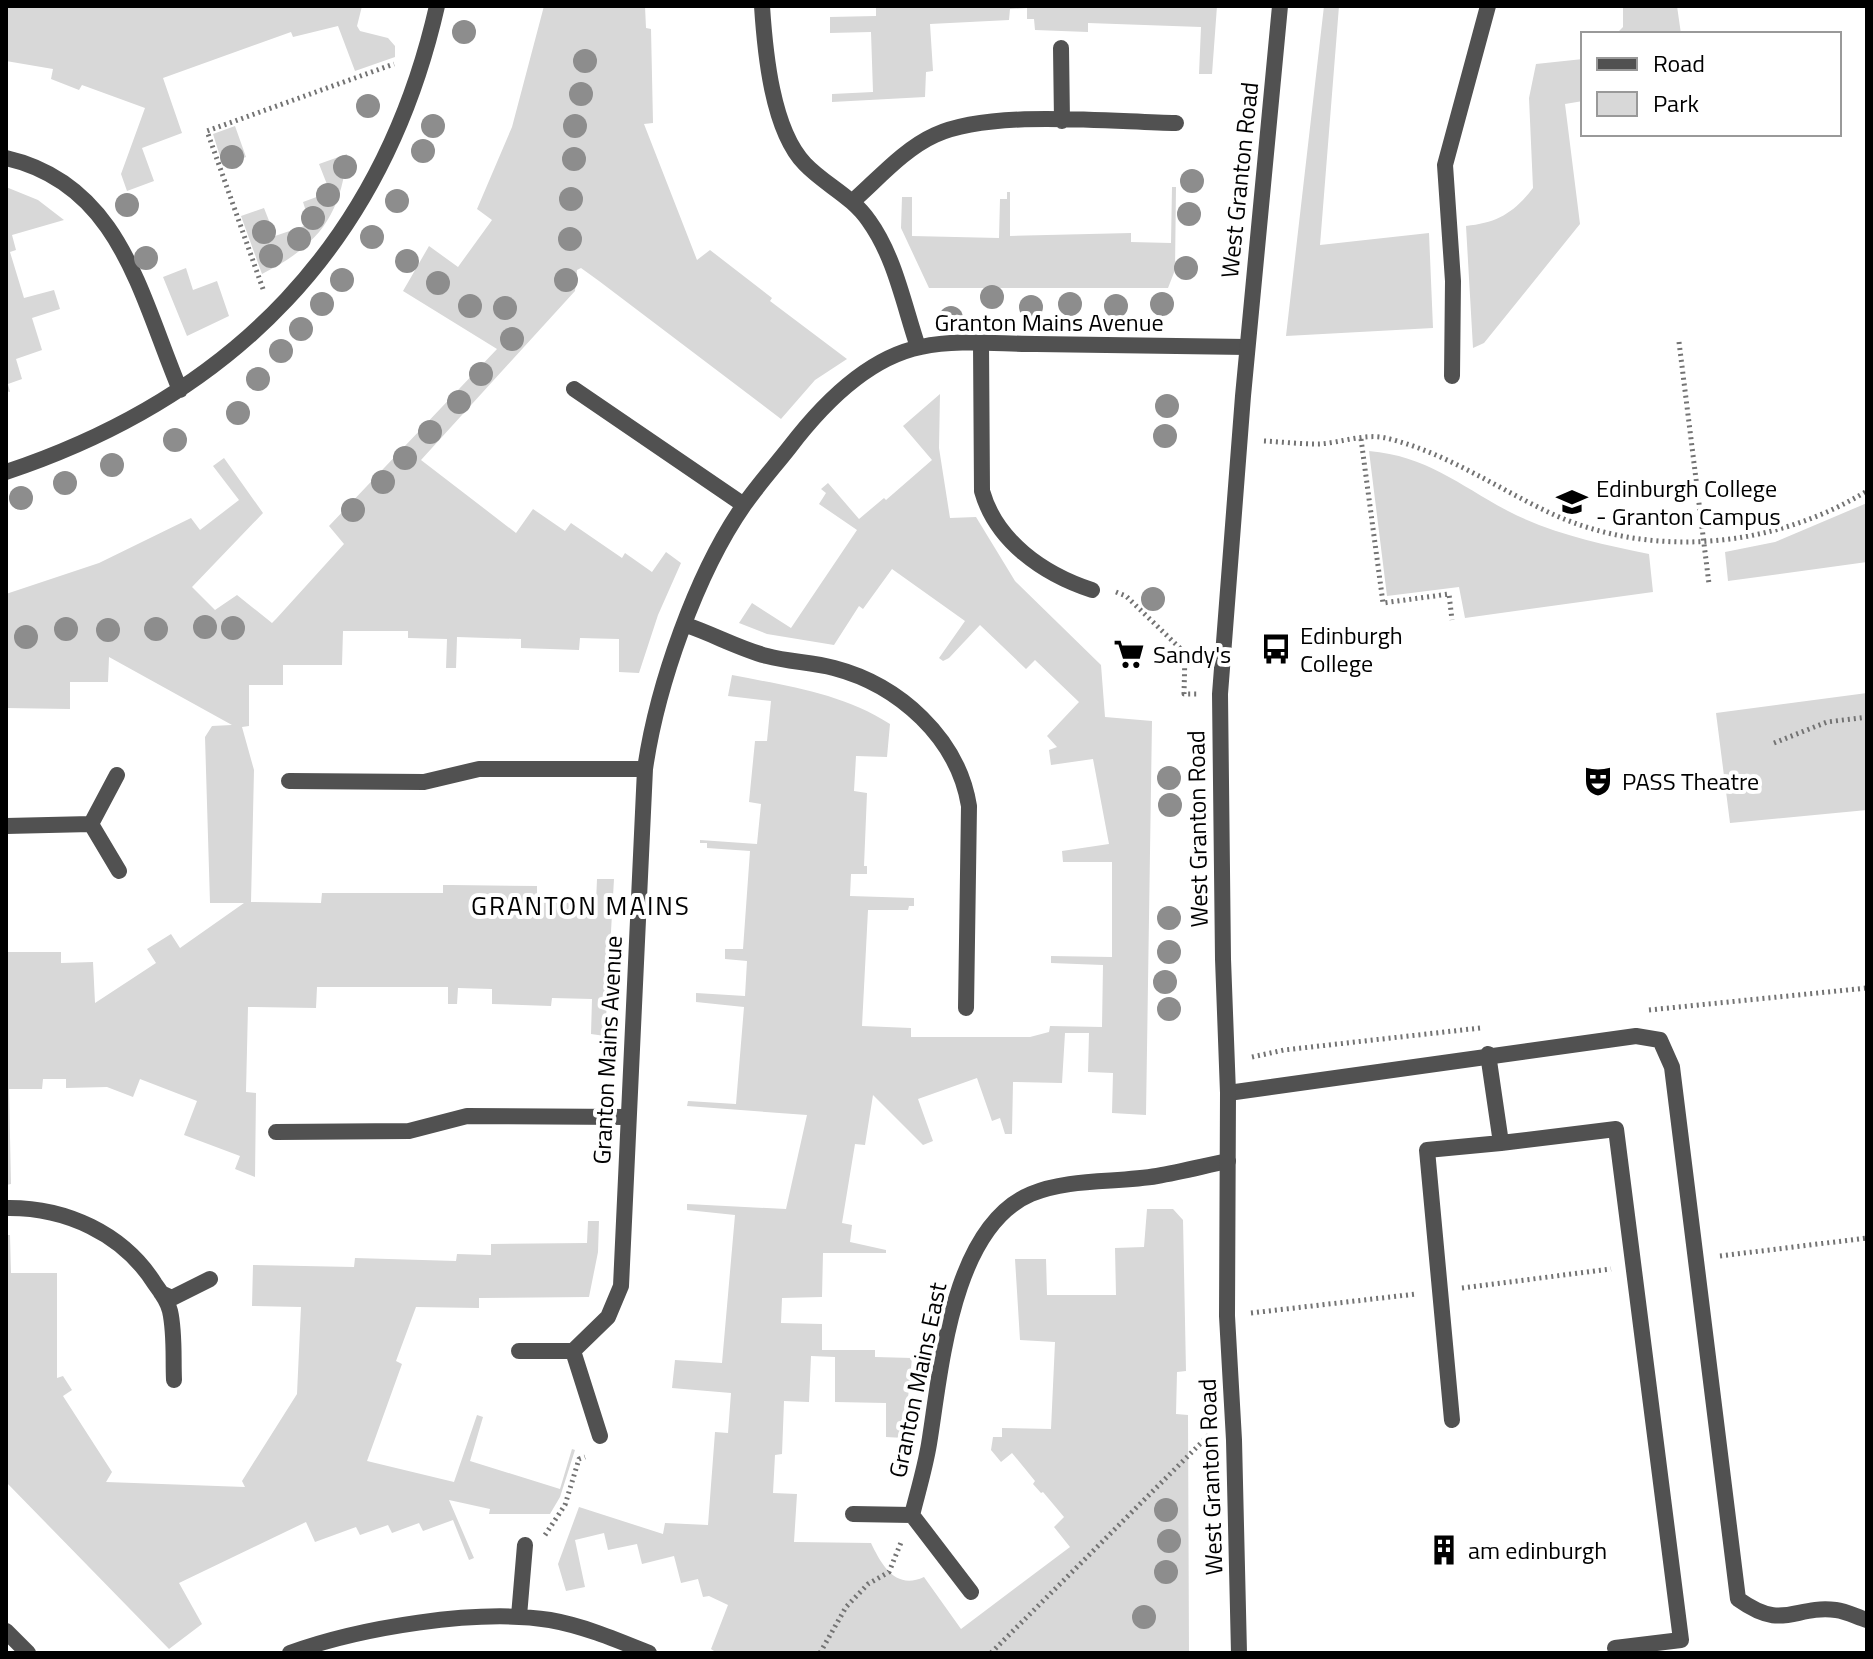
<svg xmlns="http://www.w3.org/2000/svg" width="1873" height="1659" font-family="'Titillium Web',sans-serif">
	<rect width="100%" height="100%" fill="#fff"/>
	<path fill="#d8d8d8" d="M6,6H362L357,26L360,31L388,38L395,46V57L355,71L338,26L293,37L291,32L163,78L182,133L142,148L154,181L127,191L121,174L145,108L82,85L79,90L51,79L53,69L6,61Z
		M544,6H645L646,28L651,29L653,123L644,124L697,260L710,250L772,298L770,301L847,359L815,380L781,419L599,281L581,268L577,270L575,291L421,460L516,533L533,509L565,531L571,523L622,558L625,553L652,572L666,552L681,563L658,615L639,673L619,672V639L580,638L579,650L521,648V639L457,637L456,668H446L447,639L408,638V631H343L342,665H283V685H249V726L242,727L254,770L251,902L321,903L322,893H443V885H451L537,886V902L596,903L597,879H614L605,1036L591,1034L592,999L552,998L551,1006L492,1004V989L458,988L457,1004H448V987H317L316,1008L248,1007L246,1092L256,1093L255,1177L235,1169L240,1156L184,1135L197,1101L140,1079L133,1097L107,1087L66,1088V1079H43L42,1089H9L11,1184L6,1185V952H61V963L93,962L95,1003L156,963L147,949L171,934L180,948L244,903H210L205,737L212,726L232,725L109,657L108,682H70V709L6,708V594L99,563L191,518L200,530L239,500L213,466L224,458L263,513L192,587L215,610L237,595L272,623L276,619L344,544L329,526L497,349L403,291L429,246L458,267L492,220L477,209L512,127Z
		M876,6H1217L1212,74H1199L1201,27L1088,23V32L1035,30L1034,19H1027V8L1010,9L1009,20L930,24L933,71L926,72L925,97L832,102V94L873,92L871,32L830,33V17L876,16Z
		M1324,6H1339L1320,245L1429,233L1433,328L1286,336Z
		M1623,6H1677L1681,34H1616L1623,27Z
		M1583,59V101L1565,104L1580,224L1484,343L1473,348L1466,226C1497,223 1514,213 1533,188L1529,98L1536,64Z
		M235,126L246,157L223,166L213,134Z
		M347,154C341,217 317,246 262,274L241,216L264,208L275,236L310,224L303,202L330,192L319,164Z
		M6,187L38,200L64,220L12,235L16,250L10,252L24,298L54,290L60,309L32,318L42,350L16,359L22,379L8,384L10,392L6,391Z
		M1172,187H1176L1175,270L1168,288H929L901,228L902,197H912V236L999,238L1000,199H1007V192H1010V236L1131,233V242L1171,243Z
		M186,268L193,290L217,281L229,316L187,336L163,277Z
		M940,394L939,448L950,518L976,517L1015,581L1101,665L1105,717L1152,721L1146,1115L1112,1113L1113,1073L1088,1072L1089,1033H1065L1062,1083L1013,1082L1012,1134H1005L1000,1118L992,1121L977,1078L918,1099L933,1141L923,1145L873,1095L865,1145L855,1144L842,1223L852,1225L850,1242L886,1250V1253H823L822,1297L782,1298L781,1323L822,1324V1350H875V1357L912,1358L904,1438L886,1437V1403L835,1402V1357L811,1356L809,1402L784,1401L782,1454L775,1455L773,1493L797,1494L794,1542L871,1543C882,1566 896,1590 924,1577L961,1629L1070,1547L1054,1527L1064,1517L1043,1492L1041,1493L1033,1484L1035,1481L1012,1453L1001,1462L991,1450L993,1437H1002V1428L1051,1429L1055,1342L1020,1340L1015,1259H1046L1047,1295H1116L1115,1248L1144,1247L1147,1209H1173L1183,1220L1186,1371L1177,1372L1176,1414L1188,1415L1189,1653H717L711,1649L728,1605L709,1596L703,1597L698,1579L681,1583L674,1556L642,1564L637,1544L608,1550L604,1533L575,1540L585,1587L566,1591L558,1564L579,1507L663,1534L665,1523L708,1525L715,1432L728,1433L731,1393L672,1388L675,1360L722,1363L735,1215L687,1210V1204L786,1209L807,1115L687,1106L688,1101L736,1104L744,1007L696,1002V993L745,996L747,961L725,959V949H743L750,851L707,848V843H700V840L757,844L761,804L749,802L755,741H767L771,701L728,696L732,675C787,686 842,693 890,724L887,757L856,756L854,791L867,793L864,866H867V874H851L850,896L914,898V906H909L908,910H868L862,1026L911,1028V1037H1030L1049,1032L1050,1026L1102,1027L1103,965L1051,963V956L1112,957V862H1063L1062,851L1109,844L1093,759L1051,765L1049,750L1057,747L1047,736L1079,702L1035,660L1026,669L980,625L949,658L943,661L939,658L965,621L892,569L863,609L859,606L834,645L767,634L739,623L752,603L791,628L857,530L819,504L826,493L821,489L828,483L859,519L884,498L886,500L932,460L903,426Z
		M1369,451C1427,456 1459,485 1508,511C1552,534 1601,544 1649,554L1653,592L1465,618L1459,587L1387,596Z
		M1867,503V562L1728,581L1725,552L1775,542Z
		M1867,693V810L1730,823L1716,713Z
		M588,1221H599L598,1252L589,1297L479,1298V1308L416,1307L396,1361L402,1364L367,1461L454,1482L477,1415L483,1417L470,1461L560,1489L572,1449L575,1450L560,1497L550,1514H489L490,1509L449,1500L474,1558L469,1560L453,1520L423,1531L419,1523L392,1533L388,1525L360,1535L356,1527L315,1542L306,1522L179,1583L202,1624L169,1649L6,1482V1235H10L11,1273H57V1378L63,1376L72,1390L63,1396L112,1472L106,1482L245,1487L242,1481L297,1394L301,1307L252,1306L253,1265L354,1267L355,1258L456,1261L457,1254L491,1255V1244L587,1243Z"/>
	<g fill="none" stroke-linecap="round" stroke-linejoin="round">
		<path stroke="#737373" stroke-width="5" stroke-dasharray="2 4" stroke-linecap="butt" d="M263,289L207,131L394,64
			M1679,342L1709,584
			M1361,439L1383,603L1449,594L1452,620
			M1264,441C1282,442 1301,444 1319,444C1340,443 1365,433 1386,438C1444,452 1492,485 1546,511C1647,560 1772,549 1867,491
			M1116,592L1126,596L1185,653L1184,694H1197
			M1774,743L1827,722L1867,717
			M1649,1010L1867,988
			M1252,1057L1284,1050L1480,1028
			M1720,1256L1867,1238
			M1462,1288L1611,1269
			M1251,1313L1416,1294
			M545,1535L565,1505L579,1459L585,1457
			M820,1653L846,1607L868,1584L889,1572L902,1540
			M991,1653L1209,1435"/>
		<path stroke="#515151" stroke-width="16" d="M981,344L982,491C996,541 1043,574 1092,590
			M1452,376L1453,281L1445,165L1488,6
			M1228,1093L1636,1036L1660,1040L1672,1067L1738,1599C1784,1632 1793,1605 1836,1610C1846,1611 1857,1617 1867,1620
			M1501,1143L1616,1129L1681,1640L1615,1648
			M1452,1420L1427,1150L1501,1143L1488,1054"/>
		<path stroke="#515151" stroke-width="16" d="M762,6C765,52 772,130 805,164C825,185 852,196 869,221C895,257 904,306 918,347
			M1061,48L1062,121
			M6,158C120,184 140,295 180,390
			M853,201C878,179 904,149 935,135C992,109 1111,122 1176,123
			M574,389L744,505
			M6,472C234,396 383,243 437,6
			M686,625C713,634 740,649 767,656C789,662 812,662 834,668C899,685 958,738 969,806L966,1008
			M117,775L91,824L119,871
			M289,781L424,782L479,769H645
			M6,826L91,824
			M276,1132L409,1131L467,1116L627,1117
			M6,1208C65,1207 123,1233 155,1284C161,1292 168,1302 170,1311C175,1333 173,1358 174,1380
			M161,1293L172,1298L210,1279
			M519,1351H573
			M600,1436L573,1351L608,1317L621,1286L645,769C657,686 696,574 744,505C758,485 774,467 789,448C821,406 866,358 921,347C958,339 998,344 1036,344C1106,345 1177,346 1247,347
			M853,1514L912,1515L971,1592
			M912,1515C918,1491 925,1468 929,1444C941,1371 951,1228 1031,1194C1069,1178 1116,1183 1157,1176C1180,1172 1204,1166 1228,1161
			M519,1616L525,1545
			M6,1631L28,1653
			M290,1653C359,1628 477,1608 550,1620C584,1626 617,1640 649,1653"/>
		<path stroke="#515151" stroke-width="16" d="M1239,1653L1234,1440L1227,1316L1228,1093L1223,959L1220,694L1243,396L1280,6"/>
	</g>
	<g fill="#8d8d8d">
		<circle cx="464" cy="32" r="12"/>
		<circle cx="585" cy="61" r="12"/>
		<circle cx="581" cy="94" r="12"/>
		<circle cx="368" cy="106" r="12"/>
		<circle cx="433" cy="126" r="12"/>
		<circle cx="575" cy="126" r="12"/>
		<circle cx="423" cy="151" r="12"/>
		<circle cx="232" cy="157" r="12"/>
		<circle cx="574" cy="159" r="12"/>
		<circle cx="345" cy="167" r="12"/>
		<circle cx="1192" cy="181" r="12"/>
		<circle cx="328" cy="195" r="12"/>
		<circle cx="571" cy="199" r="12"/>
		<circle cx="397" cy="201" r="12"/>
		<circle cx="127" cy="205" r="12"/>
		<circle cx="1189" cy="214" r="12"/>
		<circle cx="313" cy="218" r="12"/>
		<circle cx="264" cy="232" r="12"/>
		<circle cx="372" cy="237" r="12"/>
		<circle cx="299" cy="239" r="12"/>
		<circle cx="570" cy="239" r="12"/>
		<circle cx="271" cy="256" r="12"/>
		<circle cx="146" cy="258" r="12"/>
		<circle cx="407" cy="261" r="12"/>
		<circle cx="1186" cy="268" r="12"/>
		<circle cx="342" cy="280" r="12"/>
		<circle cx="566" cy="280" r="12"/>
		<circle cx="438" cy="283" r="12"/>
		<circle cx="992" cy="297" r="12"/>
		<circle cx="322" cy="304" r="12"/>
		<circle cx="1070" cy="304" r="12"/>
		<circle cx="1162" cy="304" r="12"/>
		<circle cx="470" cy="306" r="12"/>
		<circle cx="1116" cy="306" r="12"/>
		<circle cx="1031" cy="307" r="12"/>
		<circle cx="505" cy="308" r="12"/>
		<circle cx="951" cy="318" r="12"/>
		<circle cx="301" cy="329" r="12"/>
		<circle cx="512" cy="339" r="12"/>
		<circle cx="281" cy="351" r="12"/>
		<circle cx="481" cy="374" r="12"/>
		<circle cx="258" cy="379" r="12"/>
		<circle cx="459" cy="402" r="12"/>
		<circle cx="1167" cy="406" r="12"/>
		<circle cx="238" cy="413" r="12"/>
		<circle cx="430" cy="432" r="12"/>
		<circle cx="1165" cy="436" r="12"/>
		<circle cx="175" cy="440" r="12"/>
		<circle cx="405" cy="458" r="12"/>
		<circle cx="112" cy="465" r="12"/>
		<circle cx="383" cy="482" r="12"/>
		<circle cx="65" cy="483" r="12"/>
		<circle cx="21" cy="498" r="12"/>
		<circle cx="353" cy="510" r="12"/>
		<circle cx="1153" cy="599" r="12"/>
		<circle cx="205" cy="627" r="12"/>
		<circle cx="233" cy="628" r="12"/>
		<circle cx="66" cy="629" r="12"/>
		<circle cx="156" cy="629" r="12"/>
		<circle cx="108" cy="630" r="12"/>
		<circle cx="26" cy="637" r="12"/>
		<circle cx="1169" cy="778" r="12"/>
		<circle cx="1170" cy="805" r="12"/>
		<circle cx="1169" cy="918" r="12"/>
		<circle cx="1169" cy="952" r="12"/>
		<circle cx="1165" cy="982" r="12"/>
		<circle cx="1169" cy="1009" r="12"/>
		<circle cx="1166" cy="1510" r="12"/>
		<circle cx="1169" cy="1541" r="12"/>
		<circle cx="1166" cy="1572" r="12"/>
		<circle cx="1144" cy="1617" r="12"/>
	</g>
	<defs>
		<g id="university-bare" transform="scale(2.4)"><path d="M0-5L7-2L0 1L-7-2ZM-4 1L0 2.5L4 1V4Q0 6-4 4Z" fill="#000" stroke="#fff" stroke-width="2.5" paint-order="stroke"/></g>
		<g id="bus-bare" transform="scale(2.4)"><path d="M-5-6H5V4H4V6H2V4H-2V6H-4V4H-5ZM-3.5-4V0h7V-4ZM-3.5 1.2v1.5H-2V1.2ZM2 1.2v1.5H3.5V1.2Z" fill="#000" stroke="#fff" stroke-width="2.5" paint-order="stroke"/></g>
		<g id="supermarket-bare" transform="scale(2.4)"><path d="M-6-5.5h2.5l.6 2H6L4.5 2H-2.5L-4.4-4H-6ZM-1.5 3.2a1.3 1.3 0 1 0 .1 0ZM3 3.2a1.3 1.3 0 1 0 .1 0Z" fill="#000" stroke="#fff" stroke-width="2.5" paint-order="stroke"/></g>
		<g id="theatre-bare" transform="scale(2.4)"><path d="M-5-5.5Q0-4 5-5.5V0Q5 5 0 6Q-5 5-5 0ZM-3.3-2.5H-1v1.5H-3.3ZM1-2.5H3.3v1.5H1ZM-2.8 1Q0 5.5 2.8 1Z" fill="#000" stroke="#fff" stroke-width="2.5" paint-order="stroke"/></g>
		<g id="building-bare" transform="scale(2.4)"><path d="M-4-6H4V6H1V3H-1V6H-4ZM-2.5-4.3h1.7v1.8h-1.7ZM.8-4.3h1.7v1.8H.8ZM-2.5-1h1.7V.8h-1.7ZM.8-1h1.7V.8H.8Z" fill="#000" stroke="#fff" stroke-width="2.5" paint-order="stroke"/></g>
	</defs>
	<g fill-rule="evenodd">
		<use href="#university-bare" x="1572" y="502"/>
		<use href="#bus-bare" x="1276" y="649"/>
		<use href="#supermarket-bare" x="1129" y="654"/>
		<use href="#theatre-bare" x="1598" y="781"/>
		<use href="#building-bare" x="1444" y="1550"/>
	</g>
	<g text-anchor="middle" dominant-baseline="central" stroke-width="8" stroke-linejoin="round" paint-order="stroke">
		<g font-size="24" fill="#000" stroke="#fff">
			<text transform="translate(1239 180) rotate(-84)">West Granton Road</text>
			<text x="1049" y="322">Granton Mains Avenue</text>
			<text transform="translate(1197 829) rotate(-91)">West Granton Road</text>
			<text transform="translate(607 1050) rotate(-87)">Granton Mains Avenue</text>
			<text transform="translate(917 1380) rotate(-78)">Granton Mains East</text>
			<text transform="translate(1210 1477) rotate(-92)">West Granton Road</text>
		</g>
		<g font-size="24" fill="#000" stroke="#fff" text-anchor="start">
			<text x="1596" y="488">Edinburgh College<tspan x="1596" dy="28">- Granton Campus</tspan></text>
			<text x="1300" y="635">Edinburgh<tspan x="1300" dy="28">College</tspan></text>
			<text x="1153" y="654">Sandy's</text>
			<text x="1622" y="781">PASS Theatre</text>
			<text x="1468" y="1550">am edinburgh</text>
		</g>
		<g font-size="26" letter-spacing="2" fill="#000" stroke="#fff">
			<text x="581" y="905">GRANTON MAINS</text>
		</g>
	</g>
	<rect width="1873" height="1659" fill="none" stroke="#000000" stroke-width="16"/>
	<rect x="1581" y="32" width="260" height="104" fill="#ffffff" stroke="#999999" stroke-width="2"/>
	<rect x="1597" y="58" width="40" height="12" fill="#515151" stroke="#999999" stroke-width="2"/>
	<text x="1653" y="72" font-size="24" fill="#000000">Road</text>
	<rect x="1597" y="92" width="40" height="24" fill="#d8d8d8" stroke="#999999" stroke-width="2"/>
	<text x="1653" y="112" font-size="24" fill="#000000">Park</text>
</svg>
